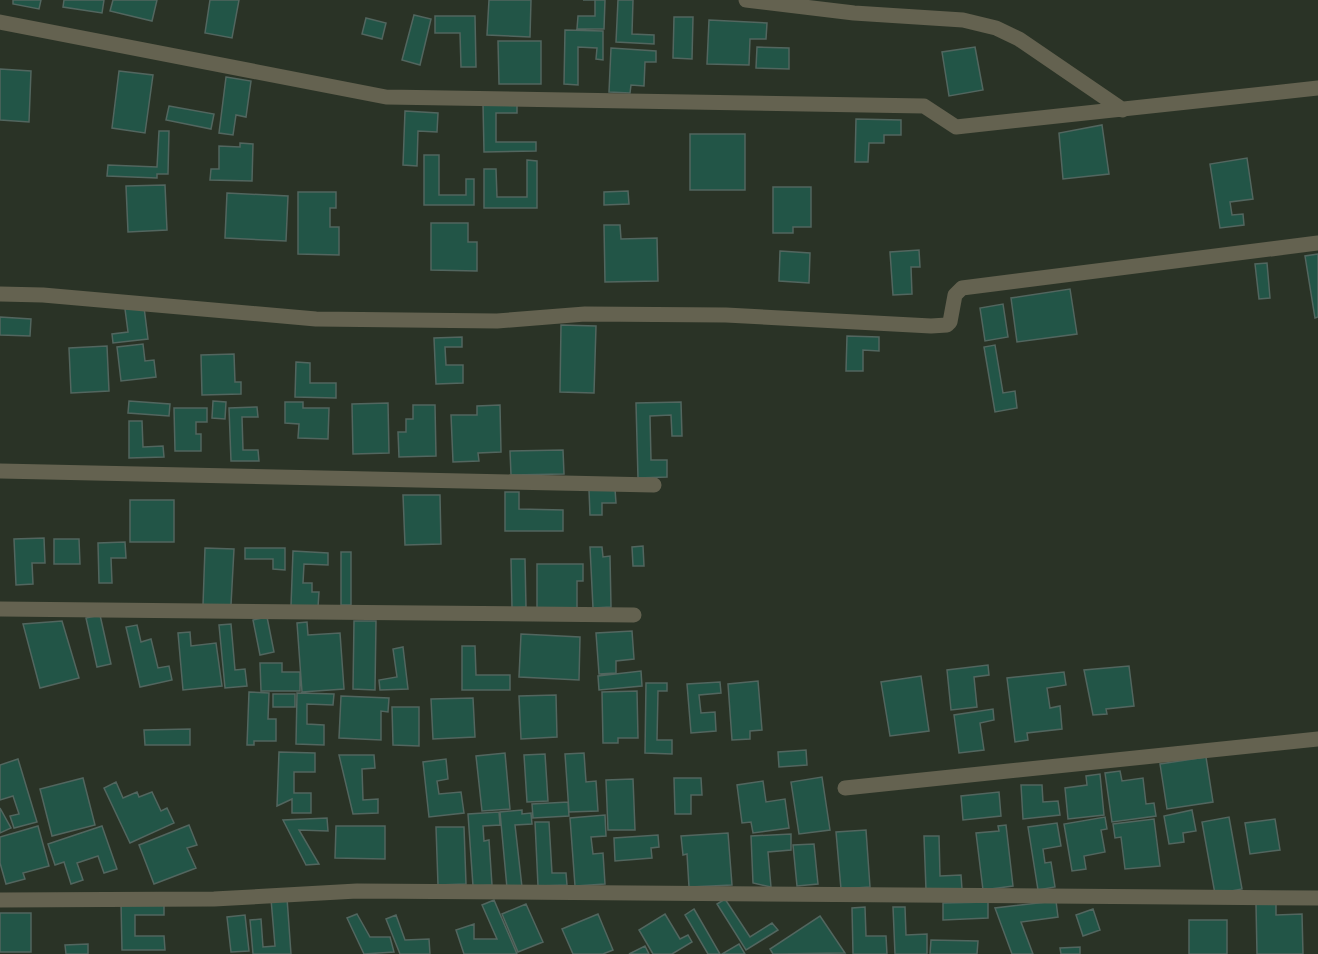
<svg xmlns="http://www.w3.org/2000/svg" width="1318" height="954" font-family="'DejaVu Sans',sans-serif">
	<rect width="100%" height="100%" fill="#2a3326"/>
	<path fill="#225547" stroke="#52665f" stroke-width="1.5" d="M13,0H41L39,9L13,4Z
		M64,0H104L102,13L63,7Z
		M113,0H157L152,21L110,11Z
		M210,0H239L232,38L205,33Z
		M489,0H531L530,37L487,35Z
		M583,0H605L604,29H577L578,16H595V0Z
		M618,0H633L632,34L654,35V44L616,42Z
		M414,15L431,19L420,65L402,60Z
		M435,16H475L476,67H461L460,33H435Z
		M674,17H693L692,59L673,58Z
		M366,18L386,23L382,39L362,34Z
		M709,20L767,23L766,39H750L749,65L707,64Z
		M565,30L603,31V60L596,59L597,48L578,47V85L564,84Z
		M498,41H541V84H499Z
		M757,47L789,48V69L756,68Z
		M975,47L983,90L949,96L942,52Z
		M611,48L656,51V62H645L644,86L631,85L630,93L609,92Z
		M0,69L31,71L29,122L0,120Z
		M119,71L153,75L145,133L112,128Z
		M226,77L251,81L246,117L236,115L233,135L219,133Z
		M483,104H517V113H496V142H536V151L484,152Z
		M169,106L214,114L211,129L166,120Z
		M405,111L438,113L437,132L418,131L417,166L403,165Z
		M856,119L901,120V135H884V143H869L868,162H855Z
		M1102,125L1109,174L1063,179L1059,133Z
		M159,131H169L168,174H157V178L107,176L108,165L157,167Z
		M690,134H745V190H690Z
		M240,143L253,144L252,181L210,180L211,169H219V146L240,147Z
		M424,155H439V195H466V179H474V205H424Z
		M1247,158L1253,199L1230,202L1232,215L1243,214L1244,225L1220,228L1210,164Z
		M527,160L537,161V208H484V169H496L497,197H527Z
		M165,185L167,230L128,232L126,186Z
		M773,187H811V227H793V233H773Z
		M628,191L629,204L604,205V192Z
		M298,192H336V208H330V227H339V255L298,254Z
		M227,193L288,196L286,241L225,238Z
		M431,223H468V242H477V271L431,270Z
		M604,225H620L621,239L657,238L658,281L605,282Z
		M919,250L920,267H911L912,294L893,295L890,252Z
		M780,251L810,253L809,283L779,281Z
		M1318,254V317L1315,318L1305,256Z
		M1267,263L1270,298L1259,299L1255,264Z
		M1070,289L1077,334L1017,342L1011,298Z
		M1003,304L1008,337L985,341L980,308Z
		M144,307L148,339L113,343L112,334L128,332L125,309Z
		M0,317L31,319L30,336L0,335Z
		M561,325L596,326L594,393L560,392Z
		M847,336L879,337V351L863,350V371H846Z
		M462,337V347H445L446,365H463V383L436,384L434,338Z
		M143,344L145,361L154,360L156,377L121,381L117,347Z
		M995,345L1003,393L1015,391L1017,408L995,412L984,347Z
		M107,346L109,391L71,393L69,348Z
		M234,354L235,382H241V394L202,395L201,355Z
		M296,362L310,363V383H336V398L295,397Z
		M129,401L170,404L169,416L128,413Z
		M213,401L226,402L225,419L212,418Z
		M285,402H303V408H329L328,439L298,438L299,424L285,423Z
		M681,402L682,436H672L671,415L650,416L651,460H667V477L638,478L636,403Z
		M388,403L389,453L353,454L352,404Z
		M413,405H435L436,456L399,457L398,432H406V419H413Z
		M500,405L501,452L478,453L479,461L453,462L451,415H477V406Z
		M257,407L258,417H242L243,450H258L259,461H231L229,408Z
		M174,408H207V422H196V434H201V451H175Z
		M129,421H142L143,447L163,446L164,457L129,458Z
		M563,450L564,474L511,475L510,451Z
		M615,489L616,503H602V515H590L589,490Z
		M505,492H519V509L563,510V531H505Z
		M403,495H440L441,544L405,545Z
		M130,500H174V542H130Z
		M44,538L45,563H32L33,584L16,585L14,539Z
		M54,539H79L80,564H54Z
		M125,542L126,558H111L112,583H99L98,543Z
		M643,546L644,566H633L632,547Z
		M590,547H602L603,557L610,556L611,607L593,608Z
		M205,548L234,549L231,605H203Z
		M245,548H285V570L273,569V559H245Z
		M293,551L328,553V565L304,564L303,583H312V592H319L318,607L291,606Z
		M341,552H351V605H341Z
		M511,559H525L526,607L512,608Z
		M537,564H583V581H577V610H537Z
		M100,615L111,664L97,667L86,618Z
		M267,617L274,652L260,655L253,620Z
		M62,621L79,678L40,688L23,624Z
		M354,621H376L375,690L353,689Z
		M307,622L308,635L340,633L344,689L302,692L297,623Z
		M231,624L235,670L245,669L247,686L225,688L219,625Z
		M137,625L141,642L151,639L158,668L169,666L172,680L140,687L126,627Z
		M632,631L634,659L616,661V673L599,674L596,633Z
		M190,632L191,646L216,643L222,686L183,690L178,633Z
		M521,634L580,637L579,680L519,677Z
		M462,646H475L476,675H510V690H462Z
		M403,647L408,689L380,690L379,680L397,677L393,649Z
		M260,663H282V672H300V691H261Z
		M988,665L989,675L974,677L977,707L951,710L947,670Z
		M1129,666L1134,706L1106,709L1107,714L1093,715L1084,670Z
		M641,671L642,686L599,690L598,676Z
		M1064,672L1066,685L1047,688L1050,708L1060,706L1062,729L1027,733L1028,740L1015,742L1007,678Z
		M921,676L929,731L890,736L881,682Z
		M758,681L762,730L750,731V739L732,740L728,684Z
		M720,682L721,693L699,695L701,713L715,712L716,731L691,733L687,684Z
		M646,683H667V691H658L657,740H672V754L645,753Z
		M637,691L638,738H618V743H603L602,692Z
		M249,692L269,693L268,719H276V741H254V745H247Z
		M297,693L334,694L333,705L307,704V724L324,725V745L296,744Z
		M273,694H295V707H273Z
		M556,695L557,737L521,739L519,696Z
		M341,696L389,698L388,712L381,711V740L339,738Z
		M473,698L475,737L433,739L431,699Z
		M392,707H419V746L393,745Z
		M993,709L994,720L980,723L984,750L959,753L954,715Z
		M190,729V745H145L144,730Z
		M806,750L807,765L779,767L778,752Z
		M279,752L315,753V772H294V793H311V813H292V799L277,806Z
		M505,753L510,809L482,811L476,756Z
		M584,753L586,782L596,781L598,811L569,812L565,754Z
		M545,754L548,801L527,802L524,755Z
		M339,755H374L375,768L362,769L363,800L378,799V813L353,814Z
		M1206,757L1213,802L1167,809L1160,764Z
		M18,759L37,822L14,828L10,816L19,814L13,796L0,800V765Z
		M446,759L448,779L437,781L439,794L461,792L464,813L429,817L423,762Z
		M1120,771L1122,781L1143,778L1146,804L1154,803L1156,816L1112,822L1105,773Z
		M1100,774L1104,815L1068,819L1065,788L1087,785L1086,776Z
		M822,777L830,830L799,834L791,782Z
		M83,778L95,825L52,836L40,789Z
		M674,778H701L702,795H691V814H675Z
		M633,779L635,830H608L606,780Z
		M763,781L766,802L785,799L789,828L753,833L751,822L742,823L737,785Z
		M116,782L123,798L137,792L139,797L152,792L161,811L167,808L174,823L130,843L104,788Z
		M1021,785H1042L1043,802L1058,801L1060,815L1023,819Z
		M999,792L1001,816L963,820L961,796Z
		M568,802L569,816L533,818L532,804Z
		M0,808L11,828L0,833Z
		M522,810V814L531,813L532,824L515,825L522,887L507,888L500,812Z
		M1192,810L1196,831L1183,833L1184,842L1169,844L1164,816Z
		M499,812L500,825L483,826L484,841L489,840L492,885L473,886L468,814Z
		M605,815L606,836L591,837L593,854L603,853L605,884L575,886L570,818Z
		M1105,817L1107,829L1101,830L1105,852L1084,856L1086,869L1072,871L1064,824Z
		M1229,817L1242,889L1215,894L1202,822Z
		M327,818L328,831L299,830L319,864L306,865L283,820Z
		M1154,819L1160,866L1125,869L1121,837L1115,838L1113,824Z
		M1275,819L1280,850L1250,854L1245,823Z
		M535,822H549L552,873H566L567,885L538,886Z
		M1057,823L1061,846L1043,849L1045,863L1051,862L1055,887L1038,890L1028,827Z
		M189,825L197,845L187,848L196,868L154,884L139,845Z
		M1006,825L1013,886L983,890L976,833L999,831L998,826Z
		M38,826L49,866L23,873L25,879L6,884L0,863V837Z
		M102,826L117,869L104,873L98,856L77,863L83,880L71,884L64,862L55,865L48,844Z
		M336,826H385V859L335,858Z
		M436,827H464L466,884L438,885Z
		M866,830L870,887L841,889L836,832Z
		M728,833L732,885L689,887L687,854L683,855L681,836Z
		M791,834V850L768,852L771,887L753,883L751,836Z
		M658,835L659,847L651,848L652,858L615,861L614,838Z
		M924,836H939L940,876L961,875L962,889L926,890Z
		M814,844L818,884L797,886L793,845Z
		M287,898L291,954H253L250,920L261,919L263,947L275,946L271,899Z
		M725,899L750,937L772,923L778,930L746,950L717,904Z
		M494,900L517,954H464L456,930L474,924V939H497L482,905Z
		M1056,901L1058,917L1021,922L1033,954H1012L995,908Z
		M164,902V915H135V936H164L165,950H122L121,903Z
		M988,902V918L943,920V903Z
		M526,904L543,942L518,952L502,914Z
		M1256,904H1276V915L1302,914L1303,954H1257Z
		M865,907L866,936H886L887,954H853L852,908Z
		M893,907H905L906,935L927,934V954H895Z
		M694,909L720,954H708L685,915Z
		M1093,909L1100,930L1083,936L1076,915Z
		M0,913H31V952H0Z
		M357,914L370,937H390L394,952L364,954L347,918Z
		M598,914L613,950L603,954H573L562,929Z
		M665,914L680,939L688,935L692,942L672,954H653L639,930Z
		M245,915L249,951L231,952L227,917Z
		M396,915L405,940L429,939L430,954H400L386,919Z
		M820,916L845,953L773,954L770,949Z
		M1189,920H1227V954H1189Z
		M931,940L978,941L977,954H930Z
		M88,944V954H66L65,945Z
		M739,944L745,954H722Z
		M645,946L649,954H629Z
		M1080,947V954H1061L1060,948Z"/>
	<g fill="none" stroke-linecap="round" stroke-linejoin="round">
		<path stroke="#646250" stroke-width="15" d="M746,0L854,13L963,20L996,28L1019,39L1123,110
			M0,22L386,97L924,106L956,127L1318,88
			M0,294L43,295L316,319L497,321L585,314L726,315L931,326L947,325L950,322L955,295L962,288L1318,243
			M0,471L654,485
			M0,609L634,615
			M845,788L1318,739
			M0,900L214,899L357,891L1318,898"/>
	</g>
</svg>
